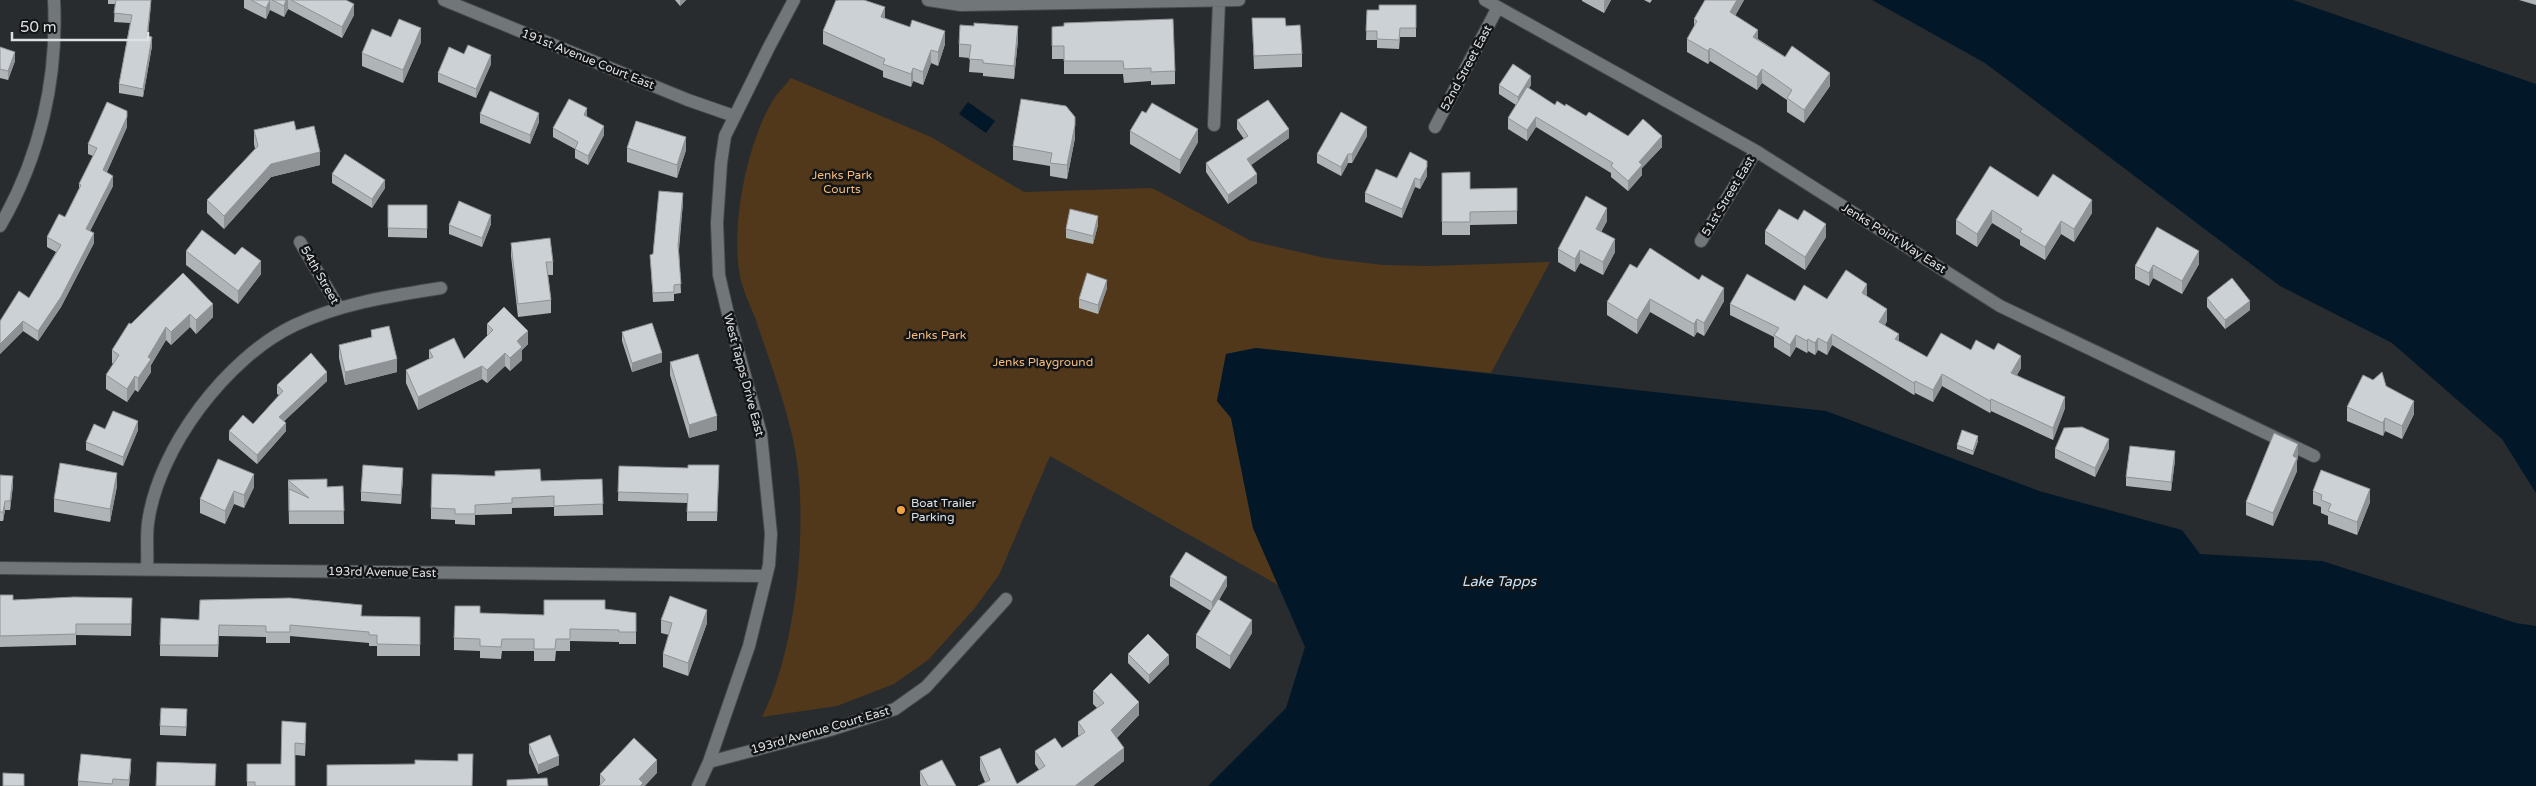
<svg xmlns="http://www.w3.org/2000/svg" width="2536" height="786" font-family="'Varela Round',sans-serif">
	<rect width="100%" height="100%" fill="#282c2f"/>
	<path fill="#51381b" d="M791,78L931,137L1024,192L1152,188L1251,241L1325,258L1383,265L1429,266L1550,262L1491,373L1256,348L1226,354L1217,401L1231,418L1253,528L1278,585L1050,456L999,575L974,609L928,660L894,684L837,706L762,717C795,652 806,542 798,469C792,418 772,369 756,320C750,305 741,287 739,270C732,222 747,144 772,102C777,93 785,86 791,78Z"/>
	<path fill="#021728" d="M1872,0H2293L2536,84V493L2502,439L2392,343L2280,286L1985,63Z
		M968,102L995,121L986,133L959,114Z
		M1256,348L1826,411L2039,491L2182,530L2200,554L2322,561L2516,623L2536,626V786H1208L1286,708L1305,647L1253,528L1231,418L1217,401L1226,354Z"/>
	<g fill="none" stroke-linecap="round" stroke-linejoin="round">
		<g stroke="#46494c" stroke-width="14">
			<path id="minor" d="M444,0L688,100L734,116
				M928,0L961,5L1239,0
				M1485,0L1756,151L2000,306L2314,456
				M1214,125L1219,2
				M1435,127L1497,9
				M0,226C40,157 58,79 54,0
				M1701,241L1756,151
				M300,242L339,308
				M0,568L765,576
				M147,568C148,553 146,537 148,523C158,448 227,357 295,325C342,303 391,296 441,288
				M709,762L830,730L895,709L926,687L1006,599
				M698,786L709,762L749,646L769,565L771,534L761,434L728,314L719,275L717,223L721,163L725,136L769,47L794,0"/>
		</g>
		<use href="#minor" stroke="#717679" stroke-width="12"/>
	</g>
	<path fill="#afb4b7" d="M108,0H151L148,36L152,46L143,97L119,93V84L130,23L114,22L115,4H108Z
		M244,0H346L354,15L342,38L288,9L284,17L270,10L266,19L244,8Z
		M675,0H686L680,6Z
		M1582,0H1611L1604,13L1582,1Z
		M1644,0H1652L1650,3Z
		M1744,0L1735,16L1758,39L1830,86L1804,123L1787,112V100L1762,83L1757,90L1710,61L1708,64L1687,52V39L1694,27V19Z
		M2519,0H2536V5Z
		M1416,5V37H1400L1399,49L1377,48V40H1366L1367,10H1379Z
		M885,18L945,44L938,66L931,63L923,85L913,81L911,87L883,77V71L823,44V31Z
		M1252,18L1286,26L1302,54V67L1254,69Z
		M1052,27L1175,71V84L1151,85V81L1124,83L1123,74H1064V59H1052Z
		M391,37L421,42L403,83L362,66V53Z
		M1018,40L1014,79L983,76V73L969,72L970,58L959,57V44Z
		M0,47L15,61L8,80L0,78Z
		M491,64L476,98L438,82V73Z
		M1499,85H1531L1529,88L1555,105L1565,106L1628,136L1662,147L1642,168V175L1628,191L1611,177V173L1536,127L1527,141L1508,129V118L1516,105L1499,94Z
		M480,114L539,122L530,144L480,123Z
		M587,117L604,135L588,165L575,158V149L553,137V128Z
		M1237,120L1289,138L1251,165L1257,183L1228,204L1206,172V163L1244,139L1237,129Z
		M127,127L107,172L113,186L90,231L94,243L61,307L38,341L23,331L0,354V321L29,298L56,252L47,247V237L65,217L79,189V184L93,156L88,154V144Z
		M254,130H296L320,165L271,177L224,229L207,213V200L255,149L254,144Z
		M1130,131L1198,142L1180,174L1130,144Z
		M1367,136L1352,163H1348L1341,176L1317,163V154Z
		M1075,138L1067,179L1050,176V166L1013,160V146Z
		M627,148L686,150L677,178L627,162Z
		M1442,173L1470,189L1517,188V224L1470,225V235H1442Z
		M332,174L385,188L372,208L332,183Z
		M1427,176L1420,189L1415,187L1402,218L1365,202V193L1397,178Z
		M2038,197L2092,213L2074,242L2061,234L2045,260L2020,245V240L1992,223L1977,247L1956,234V220Z
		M683,202L679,250L681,293L674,294V301L653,302L650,255L653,254Z
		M388,205H427V238L388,237Z
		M1607,221L1601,232L1615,252L1603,275L1580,263L1575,272L1558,262V249Z
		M491,224L482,247L449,234V225Z
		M1098,225L1093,244L1066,238V229Z
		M1765,231L1826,237L1805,270L1765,244Z
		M511,243L553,262V275H548L551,300V313L518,317L511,256Z
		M186,251L261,274L238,304L186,265Z
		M2199,264L2182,294L2153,278L2149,286L2135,279V266Z
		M1637,268L1724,301L1704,336L1697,332L1694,337L1650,312L1637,334L1607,315V302Z
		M183,273L213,317L196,334L190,327L171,345L166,340L151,365V372L138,392L135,390L127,402L106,389V375L113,364L112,363V350L131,324Z
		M1107,288L1098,314L1079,308V299Z
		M1867,297L1887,321L1885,325L1899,341L1927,357L1971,350L2021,368L2017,375L2065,408L2053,440L1991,411L1990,413L1942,386L1933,402L1915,393L1914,395L1832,345L1827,355L1818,350L1815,355L1808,351L1807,353L1796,347L1790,357L1774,347V337L1730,315V304Z
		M2207,298L2250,310L2225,329L2207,307Z
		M487,324L528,344L522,350V360L510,371L505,366L487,383L482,379L418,410L406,383V370L429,359V350L464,359L487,337Z
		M371,330L397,372L345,385L339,358V345L371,337Z
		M622,332L662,362L632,372L622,341Z
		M670,362L717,430L689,438L670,375Z
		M327,381L284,421L286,431L257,464L229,440V431L253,424L279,395L277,394V385Z
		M2386,386L2414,414L2402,439L2385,431L2383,436L2347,421V407Z
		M105,429L138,430L123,466L86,450V442Z
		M1978,441L1973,455L1957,449V445Z
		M2109,448L2095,477L2055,458V449Z
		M2298,457L2297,461V471L2273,526L2246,515V502Z
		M218,459L254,487L244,508L234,504L225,524L200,513V499Z
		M2175,460L2171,491L2126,486V477Z
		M619,466L719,474L717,521H687V503L618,501Z
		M0,475L13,485L10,510H5L3,521H0Z
		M403,477L401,504L361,501V492Z
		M602,479L603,515L554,516V507L512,508V514L475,515V525L455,524V520L431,519V508L541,481Z
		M288,480L327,487L343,486L344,524H289Z
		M117,486L110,522L54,512V499Z
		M2313,491L2370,502L2357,535L2328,524V516L2321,513V507L2313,504Z
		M1170,577L1227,586L1219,600L1252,633L1230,669L1196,648V635L1211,611L1170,586Z
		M0,595L13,600L132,598L131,636L76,635V645L0,647Z
		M605,609L636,613V644H619V642L570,641V651H556L555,661H534V651H502L501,659L480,658V651L454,650V638L480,613L544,615Z
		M362,616L420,617V656H377V646H369V643L290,636V643H266V637L219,636L218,657L160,656V645L199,620Z
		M661,620L707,623L688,676L663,667V654L669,635L661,633Z
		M1128,654L1169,664L1149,684L1128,663Z
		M1111,673L1139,702V715L1117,738L1124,748V761L1093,786H978L985,782L980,770V757L1000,748L1017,784L1039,770L1035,764V751L1055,738L1062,748L1079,736L1078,735V722L1097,708L1093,704V691Z
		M187,718L186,736L160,735V726Z
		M282,721L306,735L305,756L295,755V786H247V764H281Z
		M529,744L559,765L538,774L529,753Z
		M131,768L129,786H78V781Z
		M920,771L956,786H921L920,784Z
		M657,773L600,785V774Z"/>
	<path fill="#8f9295" d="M151,0V6L147,45V36Z
		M270,0V10L266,19V8Z
		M286,0H288V9L284,17V6Z
		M680,0H686L680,6Z
		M1604,0H1611L1604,13Z
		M1737,0H1744L1730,25V12Z
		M354,4V15L342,38V27Z
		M885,7V21L881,17Z
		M1018,26V40L1014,79V66Z
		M421,28V42L403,83V70Z
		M1758,30V43L1753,37Z
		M945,31V44L938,66V52Z
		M152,37V46L143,97V89Z
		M1710,48V61L1708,64V51Z
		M931,50V63L923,85V72Z
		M15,52V61L8,80V71Z
		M491,55V64L476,98V89Z
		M913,68V81L911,87V74Z
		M1762,69V83L1757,90V77Z
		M1830,73V86L1804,123V110Z
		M1531,76V85L1518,106V97Z
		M587,108V117L584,115Z
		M539,113V122L530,144V135Z
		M127,117V127L103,180V170Z
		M1536,117V127L1527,141V130Z
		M1075,125V138L1067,179V165Z
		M604,126V135L588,165V156Z
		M1367,127V136L1352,163V154Z
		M1198,129V142L1180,174V160Z
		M1289,129V138L1247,168V159Z
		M1662,136V147L1642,168V175L1628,191V181L1639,162Z
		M686,137V150L677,178V165Z
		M320,152V165L271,177L224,229V216L271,164Z
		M1348,154V163L1341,176V167Z
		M1427,167V176L1420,189V180Z
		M1257,174V183L1228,204V195Z
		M113,176V186L86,239V229Z
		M1415,178V187L1402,218V209Z
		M385,180V188L372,208V199Z
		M683,193V202L678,254V245Z
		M2092,200V213L2074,242V229Z
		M1607,208V221L1596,242V229Z
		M1992,210V223L1977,247V234Z
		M491,215V224L482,247V238Z
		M1098,216V225L1093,244V236Z
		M2061,221V234L2045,260V247Z
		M1826,224V237L1805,270V257Z
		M94,233V243L61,307L38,341V331Z
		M1615,239V252L1603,275V262Z
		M1580,250V263L1575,272V259Z
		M2199,251V264L2182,294V281Z
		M261,261V274L238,304V291Z
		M2153,265V278L2149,286V273Z
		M1107,280V288L1098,314V305Z
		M1867,284V296L1862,305V293Z
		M1724,288V301L1704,336V323Z
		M1650,299V312L1637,334V320Z
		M2250,301V310L2225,329V320Z
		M213,304V317L196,334V320Z
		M1887,309V321L1879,334V322Z
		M190,314V327L171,345V332Z
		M1697,319V332L1694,337V324Z
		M23,321V331L0,354V344Z
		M166,327V340L151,365V372L138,392V378L148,357Z
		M528,331V344L522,350V360L510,371V358L517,341Z
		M1832,334V345L1827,355V343Z
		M1899,334V346L1895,339Z
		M1796,335V347L1790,357V345Z
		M1818,338V350L1815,355V343Z
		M1808,339V351L1807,353V341Z
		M505,353V366L487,383V370Z
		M662,353V362L632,372V363Z
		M2021,356V368L2011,385V373Z
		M397,359V372L345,385V372Z
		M482,366V379L418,410V397Z
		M327,372V381L279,426V417Z
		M1942,374V386L1933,402V390Z
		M135,376V390L127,402V389Z
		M1915,381V393L1914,395V383Z
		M2065,397V408L2053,440V428Z
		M1991,399V411L1990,413V401Z
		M2414,401V414L2402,439V426Z
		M717,416V430L689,438V425Z
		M2385,418V431L2383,436V423Z
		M138,421V430L123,466V457Z
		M286,423V431L257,464V455Z
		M1978,436V441L1973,455V451Z
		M2109,439V448L2095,477V468Z
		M2298,444V457L2297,461V471L2273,526V513L2293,456Z
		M2175,451V460L2171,491V482Z
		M403,468V477L401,504V495Z
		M117,473V486L110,522V509Z
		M254,474V487L244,508V495Z
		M13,476V485L10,510V501Z
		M2370,489V502L2357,535V522Z
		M234,491V504L225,524V511Z
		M5,501V510L3,521V512Z
		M1227,577V586L1212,611V602Z
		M707,610V623L688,676V663Z
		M1252,620V633L1230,669V656Z
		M1169,655V664L1149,684V675Z
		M1139,702V715L1111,743V730Z
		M1124,748V761L1093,786H1075Z
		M559,756V765L538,774V765Z
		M131,759V768L129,786V780Z
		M657,760V773L645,786H639V779Z"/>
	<path fill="#ccd1d5" stroke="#8f9295" d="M116,0H151L147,36L152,37L143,89L119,84L132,15L114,13Z
		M251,0H270L266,8Z
		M272,0H286L284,6Z
		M291,0H346L354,4L342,27Z
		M836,0L837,1L838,0H864L885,7L881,17L910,27L912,20L945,31L938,52L931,50L923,72L913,68L911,74L883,64L885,59L823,31Z
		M1705,0H1737L1730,12L1758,30L1753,37L1785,57L1792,46L1830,73L1804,110L1787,98L1792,90L1762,69L1757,77L1710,48L1708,51L1687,39L1697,21L1694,19Z
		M1379,5H1416V28H1400L1399,40L1377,39V31H1366L1367,10H1379Z
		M1252,18H1285L1286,26L1300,25L1302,54L1254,56Z
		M399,19L421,28L403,70L362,53L372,29L391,37Z
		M1173,19L1175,71L1151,72V68L1124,69L1123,61H1064V46H1052V27L1064,26V23Z
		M974,23L1018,26L1014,66L983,63V60L969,59L971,45L959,44L960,25L974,26Z
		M468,45L491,55L476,89L438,73L449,47L464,54Z
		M0,47L15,52L8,71L0,69Z
		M1513,64L1531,76L1518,97L1499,85Z
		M1527,87L1555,105L1557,101L1565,106L1566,104L1586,116L1589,112L1628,136L1643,119L1662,136L1639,162L1642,165L1628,181L1611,166L1613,163L1536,117L1527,130L1508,118Z
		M490,91L539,113L530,135L480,114Z
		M569,99L587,108L584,115L604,126L588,156L575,149L578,142L553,128Z
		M1021,99L1066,106L1075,117V125L1067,165L1050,163L1052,153L1013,146Z
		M1268,100L1289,129L1247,159L1257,174L1228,195L1206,163L1248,136L1237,120Z
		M107,102L127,111V117L103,170L113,176L86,229L94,233L61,297L38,331L23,321L0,344V321L19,291L29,298L61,245L47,237L59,214L65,217L81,185L79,184L97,148L88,144Z
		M1152,103L1198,129L1180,160L1130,131L1142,111L1146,113Z
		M1341,112L1367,127L1352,154H1348L1341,167L1317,154Z
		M294,121L296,130L314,126L320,152L271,164L224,216L207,200L258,146L254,130Z
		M636,121L686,137L677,165L627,148Z
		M1410,152L1427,161V167L1420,180L1415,178L1402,209L1365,193L1376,169L1397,178Z
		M345,154L385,180L372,199L332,174Z
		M1990,166L2038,197L2053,174L2092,200L2074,229L2061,221L2045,247L2020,232L2022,229L1992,210L1977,234L1956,220Z
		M1470,172V189L1517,188V211L1470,212V222H1442V173Z
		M659,191L683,193L678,245L681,284L674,285V292L653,293L650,255L653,254Z
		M1586,196L1607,208L1596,229L1615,239L1603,262L1580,250L1575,259L1558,249Z
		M459,201L491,215L482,238L449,225Z
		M388,205H427V229L388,228Z
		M1070,209L1098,216L1093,236L1066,229Z
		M1779,209L1798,220L1804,210L1826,224L1805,257L1765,231Z
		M2157,227L2199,251L2182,281L2153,265L2149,273L2135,266Z
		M202,230L235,255L242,247L261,261L238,291L186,251Z
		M550,238L553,262H546L551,300L518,304L511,243Z
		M1650,248L1699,280L1702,275L1724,288L1704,323L1697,319L1694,324L1650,299L1637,320L1607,302L1630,264L1637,268Z
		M1846,270L1867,284L1862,293L1887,309L1879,322L1899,334L1895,339L1927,357L1941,333L1971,350L1976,340L1994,350L1998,343L2021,356L2011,373L2065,397L2053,428L1991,399L1990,401L1942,374L1933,390L1915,381L1914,383L1832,334L1827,343L1818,338L1815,343L1808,339L1807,341L1796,335L1790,345L1774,335L1779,328L1730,304L1747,274L1795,301L1804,285L1827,299Z
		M183,273L213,304L196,320L190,314L171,332L166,327L148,357L151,359L138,378L135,376L127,389L106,375L119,355L112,350L129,323L131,324Z
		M1087,273L1107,280L1098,305L1079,299Z
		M2232,278L2250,301L2225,320L2207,298Z
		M504,307L528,331L517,341L522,347L510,358L505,353L487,370L482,366L418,397L406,370L433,357L429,350L454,338L464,359L493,330L487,324Z
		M652,323L662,353L632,363L622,332Z
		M389,326L397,359L345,372L339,345L372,337L371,330Z
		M311,353L327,372L279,417L286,423L257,455L229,431L243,415L253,424L283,391L277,385Z
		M698,354L717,416L689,425L670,362Z
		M2382,372L2386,386L2414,401L2402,426L2385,418L2383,423L2347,407L2363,375L2373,380Z
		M113,411L138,421L123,457L86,442L94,424L105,429Z
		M2082,427L2109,439L2095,468L2055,449L2064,428Z
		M1962,430L1978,436L1973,451L1957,445Z
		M2274,433L2298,444L2293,456L2297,458L2273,513L2246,502Z
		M2130,446L2175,451L2171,482L2126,477Z
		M218,459L254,474L244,495L234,491L225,511L200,499Z
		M60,463L117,473L110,509L54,499Z
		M363,465L403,468L401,495L361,492Z
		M688,465H719L717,512H687L688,494L618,492L619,466L688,468Z
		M540,469L541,481L602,479L603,504L554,506V496L512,498V503L475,505V514H455V509L431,508L432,474L495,476V471Z
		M2321,470L2370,489L2357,522L2328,511L2331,504L2321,500L2322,495L2313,491Z
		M0,475L13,476L10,501H5L3,512H0Z
		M327,479V487L343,486L344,511H289V489L309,498L288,480Z
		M1186,552L1227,577L1212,602L1170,577Z
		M0,595H13V600L74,597L132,598L131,624H76V634L0,636Z
		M670,596L707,610L688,663L663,654L672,623L661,620Z
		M290,598L362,605L361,616L420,617V645L377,644V635H369V632L290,625V632H266V626L219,625L218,645H160L161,618L199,620L200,600Z
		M1218,599L1252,620L1230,656L1196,635Z
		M544,600H605V609L636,613V632H619V630L570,629V639H556L555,649H534V639H502L501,647L480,646V639L454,638L455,606H480V613L544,615Z
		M1148,634L1169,655L1149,675L1128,654Z
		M1111,673L1139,702L1111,730L1124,748L1075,786H978L990,780L980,757L1000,748L1017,784L1045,766L1035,751L1055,738L1062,748L1085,732L1078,722L1104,703L1093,691Z
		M161,708L187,709L186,727L160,726Z
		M282,721L306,723L305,744L295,743V786H255V782H247V764H281Z
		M550,735L559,756L538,765L529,744Z
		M634,738L657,760L639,779L643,783L640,786H599L605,780L600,774Z
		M81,754L131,759L129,780L113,779L112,784L78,781Z
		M458,754H473L472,786H327V765L415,764V760L458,761Z
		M942,760L956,786H928L920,771Z
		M157,762L216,764L215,786H156Z
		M3,773L24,774V786H3Z
		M547,778L548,786H507V780Z"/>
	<circle fill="#f3a442" stroke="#121416" stroke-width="2" cx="901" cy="510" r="5"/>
	<g text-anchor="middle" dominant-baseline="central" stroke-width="5" stroke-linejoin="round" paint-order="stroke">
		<g font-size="12" fill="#dee1e3" stroke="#121416">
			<text transform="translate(588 59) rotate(22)">191st Avenue Court East</text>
			<text transform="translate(1466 68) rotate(-62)">52nd Street East</text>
			<text transform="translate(1728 196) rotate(-59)">51st Street East</text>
			<text transform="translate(1894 238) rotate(32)">Jenks Point Way East</text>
			<text transform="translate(320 275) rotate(60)">54th Street</text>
			<text transform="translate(744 375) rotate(75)">West Tapps Drive East</text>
			<text transform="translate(382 572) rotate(1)">193rd Avenue East</text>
			<text transform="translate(820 730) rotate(-16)">193rd Avenue Court East</text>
		</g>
		<g font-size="12" fill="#f4bb7c" stroke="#121416">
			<text x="842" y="175">Jenks Park<tspan x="842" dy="14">Courts</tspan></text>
			<text x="936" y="335">Jenks Park</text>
			<text x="1043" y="362">Jenks Playground</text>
		</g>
		<g font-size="12" fill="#dee1e3" stroke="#121416" text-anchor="start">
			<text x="911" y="503">Boat Trailer<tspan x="911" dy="14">Parking</tspan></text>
		</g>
		<g font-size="14" font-style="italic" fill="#c9e4f9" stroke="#121416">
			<text x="1499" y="581">Lake Tapps</text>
		</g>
	</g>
	<path d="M12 32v8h136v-8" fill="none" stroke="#dee1e3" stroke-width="2.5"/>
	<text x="20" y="32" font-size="15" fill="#dee1e3" stroke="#121416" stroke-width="4" paint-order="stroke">50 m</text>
</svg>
